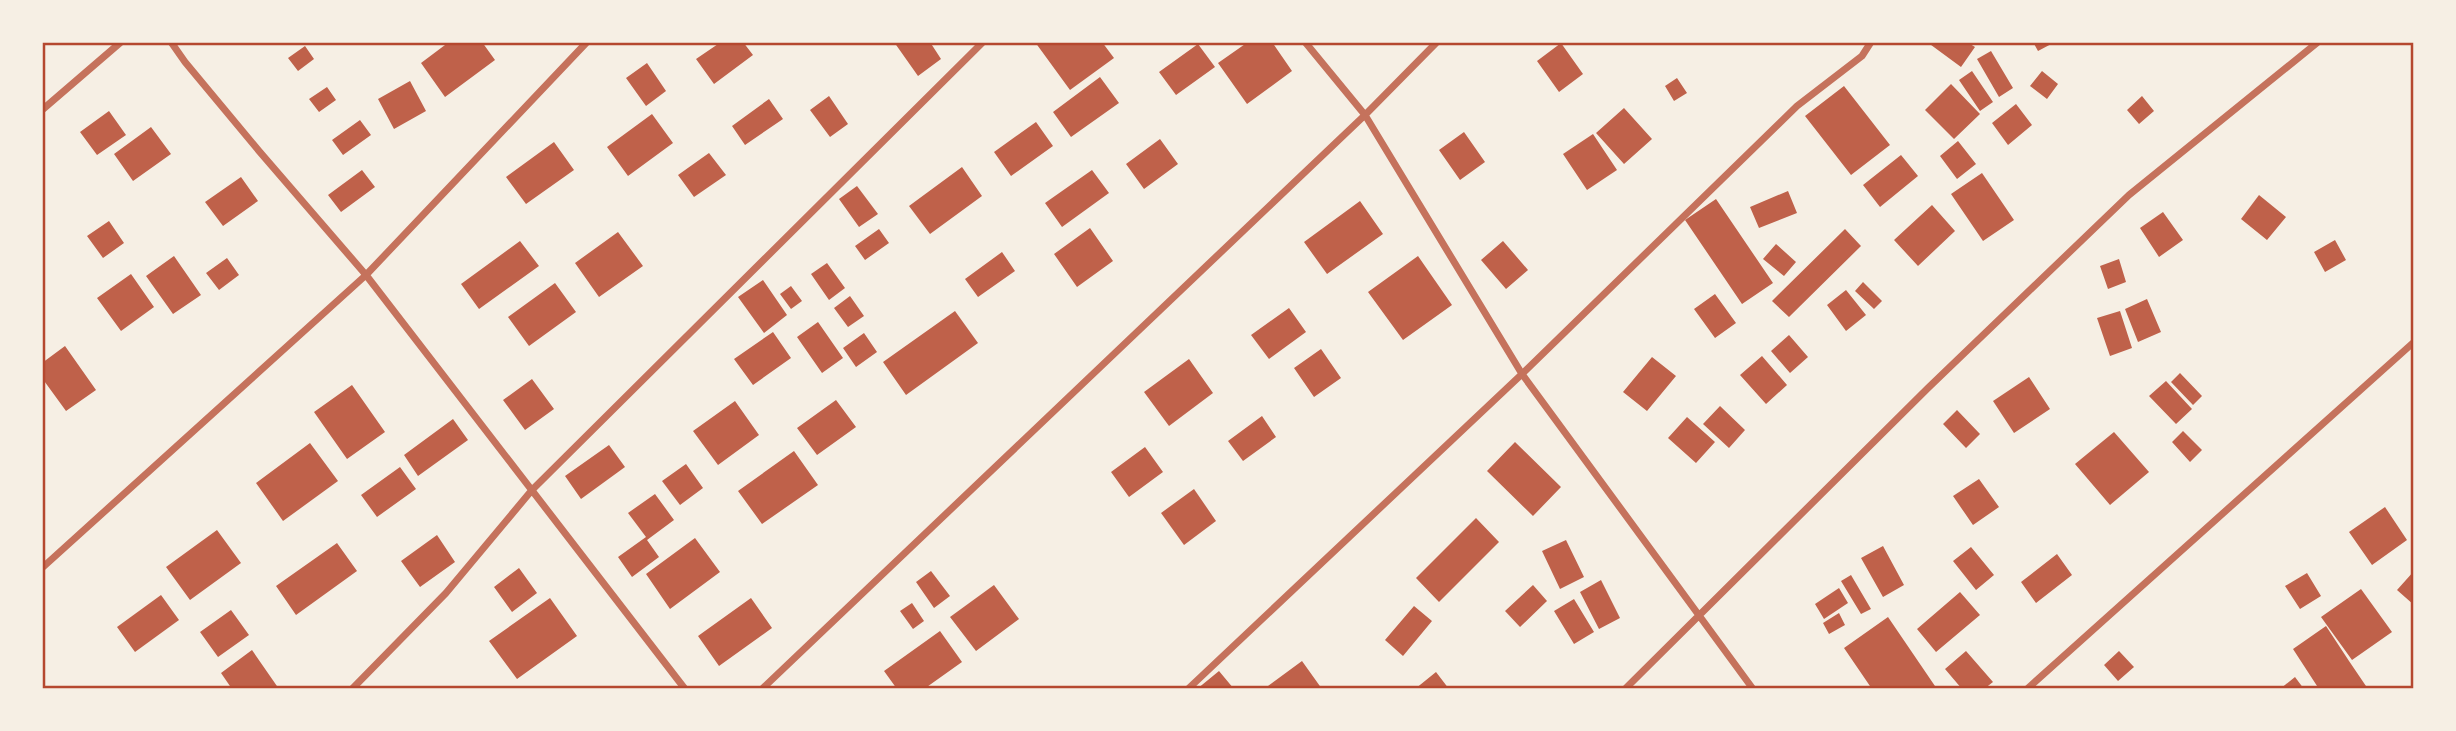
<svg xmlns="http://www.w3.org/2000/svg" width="2456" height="731" font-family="'Open Sans',sans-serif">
	<rect width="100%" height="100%" fill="#f6efe4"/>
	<path fill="#bf614a" d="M449,42H482L495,60L445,97L421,63Z
		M721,42H743L753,55L714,84L696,59Z
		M894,42H930L941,59L918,76Z
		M1035,42H1102L1114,58L1070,90Z
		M1248,42H1272L1292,71L1247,104L1218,63Z
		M1927,42H1967L1975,47L1961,67Z
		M2033,42H2055L2038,51Z
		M1561,43L1583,74L1559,92L1537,61Z
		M1198,44L1215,67L1176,95L1159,72Z
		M305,46L314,59L298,71L288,58Z
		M1991,51L2013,88L1999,97L1977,59Z
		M647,63L666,91L646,106L626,78Z
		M1972,71L1993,102L1980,111L1959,80Z
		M2042,71L2058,84L2047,99L2030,86Z
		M1100,77L1119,103L1071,137L1053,112Z
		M1677,78L1687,93L1674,101L1665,86Z
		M410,81L426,111L394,129L378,99Z
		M1951,84L1980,114L1954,139L1925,110Z
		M1844,86L1890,145L1851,175L1805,116Z
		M327,87L336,100L319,112L309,99Z
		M829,96L848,124L830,137L810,110Z
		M2142,96L2154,111L2139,124L2127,110Z
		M769,99L783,119L745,145L732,126Z
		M2016,104L2032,125L2008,145L1992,123Z
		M1624,108L1652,139L1624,164L1596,133Z
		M109,111L126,135L97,155L80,132Z
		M652,114L673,143L628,176L607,147Z
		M360,120L371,135L343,155L332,140Z
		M1036,122L1053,146L1011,176L994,152Z
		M151,127L171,154L133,181L114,154Z
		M1464,132L1485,162L1460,180L1439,150Z
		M1593,134L1617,170L1587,190L1563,154Z
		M1160,139L1178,164L1144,189L1126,164Z
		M1958,141L1976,164L1957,179L1940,156Z
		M554,142L574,170L526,204L506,177Z
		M709,153L726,175L694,197L678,175Z
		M1901,155L1918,176L1880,207L1863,185Z
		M962,167L982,196L930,234L909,206Z
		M362,170L375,187L341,212L328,195Z
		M1092,170L1109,193L1062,227L1045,203Z
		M1982,173L2014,220L1983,241L1951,194Z
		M241,177L258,201L223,226L205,202Z
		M857,186L878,214L859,227L839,199Z
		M1788,191L1797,213L1759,228L1750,207Z
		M2259,195L2286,217L2267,240L2241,219Z
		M1716,199L1773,283L1742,304L1685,220Z
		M1360,201L1383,234L1327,274L1304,242Z
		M1932,205L1955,231L1918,266L1894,240Z
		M2163,212L2183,240L2159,257L2140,228Z
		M109,221L124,243L103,258L87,236Z
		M1090,228L1113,261L1077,287L1054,254Z
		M879,229L889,243L865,260L855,246Z
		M1845,229L1861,246L1789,317L1772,301Z
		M618,232L643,266L599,297L575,263Z
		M2335,240L2346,260L2325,272L2314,252Z
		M520,241L539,266L479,309L461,284Z
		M1503,241L1528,270L1506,289L1481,260Z
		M1776,244L1796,262L1784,276L1763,259Z
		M1002,252L1015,271L978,297L965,279Z
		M174,256L201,295L173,314L146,276Z
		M1418,256L1452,305L1403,340L1368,292Z
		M227,258L239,275L219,290L206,273Z
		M2119,259L2126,282L2108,289L2100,266Z
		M827,263L845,288L829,300L811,274Z
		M131,274L154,307L121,331L97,298Z
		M763,280L787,315L764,333L738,297Z
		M1863,282L1882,301L1874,309L1855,291Z
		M555,283L576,312L529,346L508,317Z
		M791,286L802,301L791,309L780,294Z
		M1846,290L1866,315L1846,331L1827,305Z
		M1715,294L1736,323L1715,338L1694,309Z
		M850,296L864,316L848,327L834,308Z
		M2147,299L2161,332L2138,342L2125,309Z
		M1289,308L1306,332L1269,359L1251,335Z
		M955,311L978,343L906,395L883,362Z
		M2120,311L2132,348L2110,356L2097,318Z
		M818,322L843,358L822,373L797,337Z
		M773,332L791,358L753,385L734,359Z
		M864,333L877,352L856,367L843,348Z
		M1789,335L1808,357L1790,373L1771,351Z
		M65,346L96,390L66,411L42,378V363Z
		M1321,349L1341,378L1314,397L1294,368Z
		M1762,356L1787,385L1766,404L1740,375Z
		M1652,357L1676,376L1647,411L1623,392Z
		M1189,359L1213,393L1169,426L1144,392Z
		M2180,373L2202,396L2193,405L2171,382Z
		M2029,377L2050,409L2014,433L1993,401Z
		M532,379L554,409L525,430L503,400Z
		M2166,381L2192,409L2176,424L2149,396Z
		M352,385L385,432L347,459L314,412Z
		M836,400L856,427L817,455L797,428Z
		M735,401L759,435L718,465L693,431Z
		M1720,406L1745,430L1729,448L1703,424Z
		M1957,410L1980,434L1966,448L1943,424Z
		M1262,416L1276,437L1243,461L1228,441Z
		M1687,417L1715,442L1696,463L1668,438Z
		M453,419L468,440L418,476L404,455Z
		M2183,431L2202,450L2190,462L2172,442Z
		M2114,432L2149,472L2110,505L2075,464Z
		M1515,442L1561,487L1533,516L1487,471Z
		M310,443L338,481L283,521L256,483Z
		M609,445L625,467L581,499L565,476Z
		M1145,447L1163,472L1129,497L1111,472Z
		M794,451L818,485L762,524L738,491Z
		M686,464L703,488L680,505L662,481Z
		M400,467L416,489L377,517L361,495Z
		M1979,479L1999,507L1973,525L1953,496Z
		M1194,489L1216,521L1184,545L1161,513Z
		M655,494L674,520L647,540L659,557L632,577L618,557L646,537L628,513Z
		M2385,507L2407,540L2372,565L2349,532Z
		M1476,518L1499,542L1439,602L1416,578Z
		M217,530L241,563L190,600L166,567Z
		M437,535L455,562L420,587L401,561Z
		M695,538L720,572L670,609L646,574Z
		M1566,540L1584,577L1560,589L1542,551Z
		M337,543L357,571L296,615L276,586Z
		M1883,546L1904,585L1883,597L1861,558Z
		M1971,547L1994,575L1976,590L1953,561Z
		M2057,554L2072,575L2036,603L2021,582Z
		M519,568L537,593L512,612L494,587Z
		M931,571L950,596L934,608L916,582Z
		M2414,571V605L2397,590Z
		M2307,573L2321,596L2300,609L2285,586Z
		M1851,575L1871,609L1861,614L1841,581Z
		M1601,580L1620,618L1599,629L1580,592Z
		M994,585L1019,619L976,651L950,617Z
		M1533,585L1547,601L1520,627L1505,611Z
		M1839,588L1848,603L1824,619L1815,604Z
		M2361,589L2392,632L2352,660L2321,617Z
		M1960,592L1980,615L1936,652L1917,629Z
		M161,595L179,620L135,652L117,627Z
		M550,598L577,636L517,679L489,641Z
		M751,598L772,628L719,666L698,636Z
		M1574,599L1594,632L1574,644L1554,611Z
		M912,603L924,621L913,629L900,611Z
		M1414,606L1432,621L1403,656L1385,640Z
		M231,610L249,635L218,657L200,632Z
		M1839,613L1845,625L1829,634L1823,623Z
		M1888,617L1937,689H1872L1844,648Z
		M2326,626L2349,661L2368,689H2319L2293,649Z
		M940,631L962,662L924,689H897L884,671Z
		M252,650L279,689H232L221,673Z
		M1966,651L1993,682L1984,689H1962L1945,669Z
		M2119,651L2134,667L2118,681L2104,665Z
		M1302,661L1322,689H1264Z
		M1219,671L1234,689H1197Z
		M1436,672L1449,689H1415Z
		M2295,677L2304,689H2280Z"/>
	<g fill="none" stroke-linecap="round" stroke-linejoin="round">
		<path stroke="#c5725c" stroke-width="7" d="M171,42L185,62L259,151L366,275L685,689
			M1305,42L1365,115L1522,374L1753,689
			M42,110L121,42
			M42,568L366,275L587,42
			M352,689L446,593L532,490L983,42
			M762,689L1365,115L1437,42
			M1188,689L1522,374L1797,106L1862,56L1871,42
			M1625,689L1928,388L2129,195L2318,42
			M2027,689L2414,342"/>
	</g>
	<rect width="2456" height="731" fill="none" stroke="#f6efe4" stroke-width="88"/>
	<rect x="44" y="44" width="2368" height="643" fill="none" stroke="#b5482f" stroke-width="2.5"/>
</svg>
